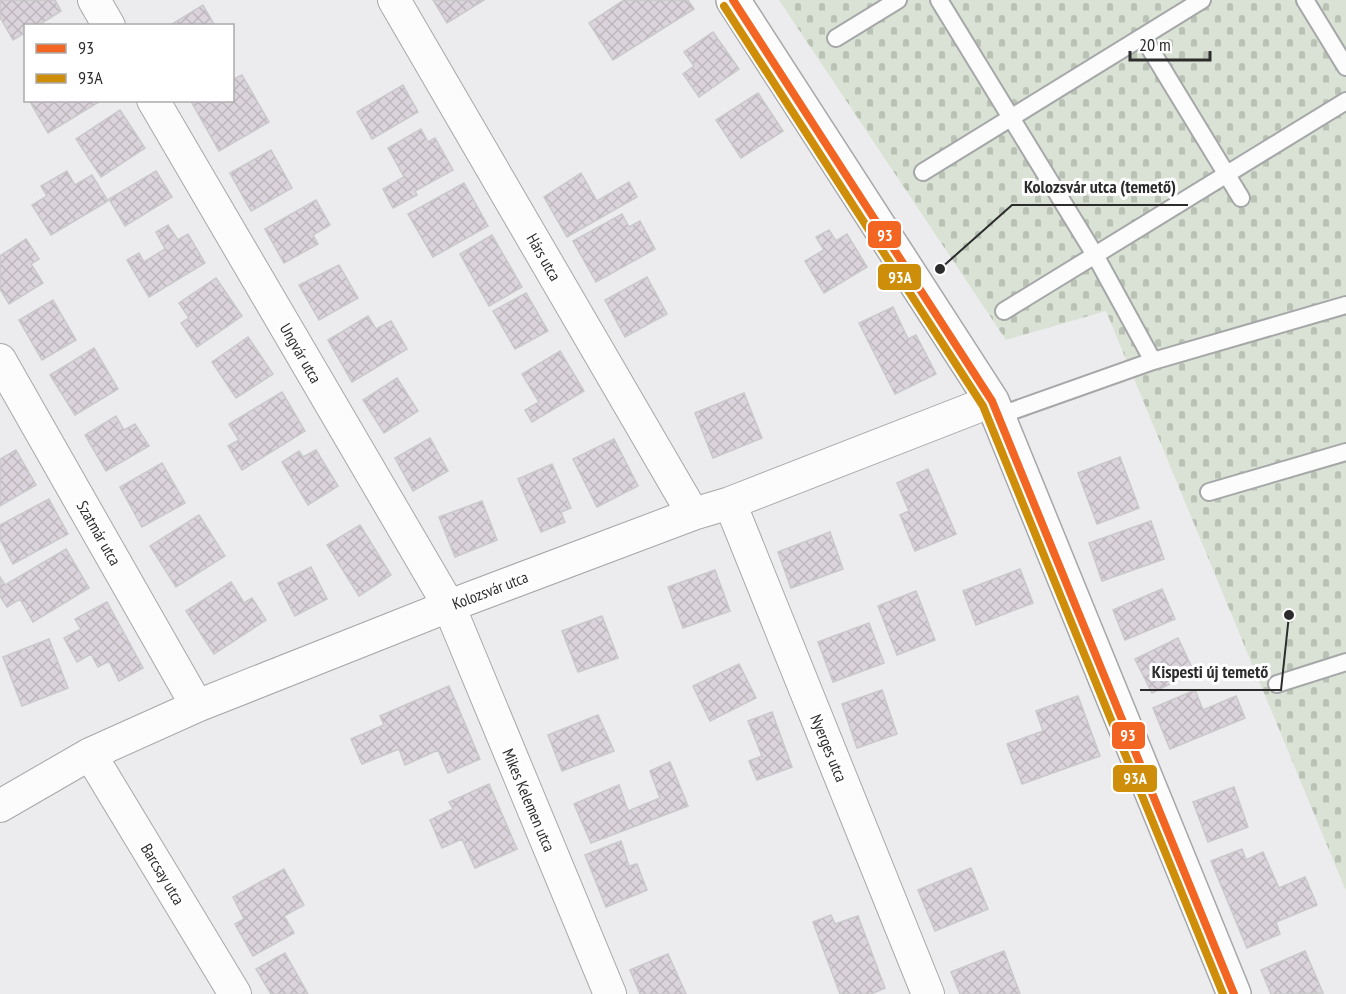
<svg xmlns="http://www.w3.org/2000/svg" width="1346" height="994" font-family="'PT Sans Narrow',sans-serif">
	<defs>
		<pattern id="cemetery-stones" width="16" height="16" patternUnits="userSpaceOnUse" patternTransform="scale(1.5)"><rect width="16" height="16" fill="#d9e2d4"/><path d="M2 7V4a2 2 0 0 1 4 0v3zM10 15v-3a2 2 0 0 1 4 0v3z" fill="#bac2b6"/></pattern>
		<pattern id="building-cross-hatch" width="8" height="8" patternUnits="userSpaceOnUse" patternTransform="scale(1.5)"><rect width="8" height="8" fill="#dcd4dc"/><path d="M0 0l8 8M0 8l8-8" fill="none" stroke="#bdb6bd"/></pattern>
	</defs>
	<rect width="100%" height="100%" fill="#ececee"/>
	<path fill="url(#cemetery-stones)" d="M779,0H1346V891L1106,311L1006,340Z"/>
	<path fill="url(#building-cross-hatch)" stroke="#c9c8ca" stroke-width="1.5" d="M0,0H55L61,11L37,26H26V32L13,40L0,17Z
		M433,0H484L447,23Z
		M624,0H688L694,9L613,60L589,23Z
		M203,5L215,26H169Z
		M713,32L739,69L699,97L683,74L694,66L684,52Z
		M242,75L269,122L219,151L192,103L197,100H232V80Z
		M403,85L418,112L372,139L357,112Z
		M758,93L783,131L741,158L716,120Z
		M29,100H102L48,133Z
		M120,110L145,148L101,177L76,139Z
		M421,129L428,142L435,138L453,170L415,191L417,195L393,208L383,189L404,177L388,148Z
		M271,150L292,188L251,211L230,173Z
		M67,171L75,185L92,175L108,201L51,235L32,205L47,196L41,186Z
		M156,171L172,197L125,226L109,199Z
		M581,173L597,201L629,182L637,197L567,237L544,197Z
		M464,183L488,226L433,257L408,214Z
		M316,200L330,225L313,235L318,244L284,263L265,229Z
		M622,214L629,227L640,221L655,249L596,282L573,241Z
		M168,225L178,240L188,234L205,263L149,297L127,260L139,253L144,262L165,249L156,232Z
		M829,230L836,241L847,234L867,267L824,293L805,261L824,250L816,237Z
		M492,235L522,287L489,306L460,254Z
		M26,239L39,259L31,264L43,283L9,304L0,289V256Z
		M339,265L358,298L319,320L299,285Z
		M647,277L667,314L625,337L605,300Z
		M216,278L242,316L197,347L181,323L189,318L179,303Z
		M526,293L548,331L515,349L493,311Z
		M53,300L76,340L42,360L19,320Z
		M893,307L908,339L916,335L936,374L895,394L859,323Z
		M368,316L376,329L391,321L407,349L352,382L328,340Z
		M248,337L273,374L236,398L212,362Z
		M94,348L118,389L75,415L50,375Z
		M560,351L584,391L532,422L525,410L539,402L522,374Z
		M397,378L418,411L384,433L363,400Z
		M282,392L305,431L242,470L228,446L239,440L229,424Z
		M744,393L762,438L713,458L695,413Z
		M116,416L124,430L135,424L149,446L106,471L85,435Z
		M430,438L448,471L413,491L395,458Z
		M614,439L638,486L597,507L573,459Z
		M16,450L36,485L0,506V459Z
		M316,450L338,486L308,505L282,462L299,451L303,457Z
		M1120,457L1139,508L1097,524L1078,473Z
		M162,463L185,503L142,527L120,487Z
		M552,464L571,508L561,512L565,522L541,532L518,479Z
		M928,469L956,534L915,551L900,515L909,511L897,483Z
		M49,499L68,534L13,564L0,539V525Z
		M482,501L497,540L455,557L439,517Z
		M199,515L225,556L176,587L150,546Z
		M1151,521L1164,559L1102,581L1089,543Z
		M360,525L391,575L359,596L327,545Z
		M830,532L843,569L791,588L778,552Z
		M66,549L89,588L33,622L20,599L7,607L0,596V577L5,585Z
		M311,567L327,599L295,616L278,583Z
		M1020,569L1033,603L976,625L963,591Z
		M715,570L730,611L683,628L668,587Z
		M231,582L244,603L252,598L266,620L214,654L186,611Z
		M1162,589L1175,619L1125,640L1113,610Z
		M916,591L935,640L897,655L878,606Z
		M107,602L143,668L119,681L109,661L98,667L91,654L77,662L64,638L81,629L75,619Z
		M602,616L618,658L578,672L562,631Z
		M869,623L884,663L833,682L818,642Z
		M1178,638L1194,672L1152,693L1135,659Z
		M49,639L68,688L22,706L3,657Z
		M739,664L756,698L710,721L693,686Z
		M449,686L480,759L448,773L438,750L405,765L399,749L362,764L351,739L384,725L380,716Z
		M882,690L897,734L857,748L842,704Z
		M1195,690L1203,710L1236,696L1245,718L1170,749L1153,708Z
		M1078,696L1100,756L1022,784L1007,744L1043,731L1036,711Z
		M772,712L792,767L757,780L749,761L762,756L748,721Z
		M598,715L614,751L562,771L548,735Z
		M670,762L688,806L591,843L574,804L619,785L628,811L660,798L650,771Z
		M489,784L517,849L475,868L462,839L442,848L430,820L453,809L449,802Z
		M1234,787L1248,827L1208,842L1193,802Z
		M621,841L629,866L637,864L647,890L606,907L585,855Z
		M1242,849L1246,860L1263,852L1279,888L1305,877L1317,905L1276,922L1280,934L1247,948L1211,861Z
		M971,868L988,909L935,931L918,890Z
		M284,869L304,905L284,916L294,933L253,956L235,924L244,919L233,897Z
		M831,915L835,924L858,916L885,988L871,994H840L813,922Z
		M1004,951L1020,994H960L951,972Z
		M1305,951L1323,993L1271,994L1261,970Z
		M285,953L308,994H271L256,969Z
		M668,954L686,994H640L630,970Z"/>
	<g fill="none" stroke-linecap="round" stroke-linejoin="round">
		<g stroke="#a6a7a8" stroke-width="20">
			<path id="service" d="M939,0L1095,255L1153,361
				M1305,0L1346,67
				M1143,37L1241,198
				M836,38L898,0
				M923,172L1202,0
				M1004,311L1346,101
				M998,416L1153,361L1346,305
				M1209,492L1346,452
				M1277,684L1346,662"/>
		</g>
		<g stroke="#a6a7a8" stroke-width="34">
			<path id="minor" d="M94,0L109,26
				M394,0L693,514
				M153,100L449,606L610,994
				M0,360L197,706
				M730,503L928,994
				M90,754L235,994
				M0,806L90,754L197,706L449,606L693,514L730,503L992,401"/>
		</g>
		<g stroke="#a6a7a8" stroke-width="36">
			<path id="tertiary" d="M733,0L992,401L1234,994"/>
		</g>
		<use href="#service" stroke="#fcfcfc" stroke-width="16"/>
		<use href="#minor" stroke="#fcfcfc" stroke-width="32"/>
		<use href="#tertiary" stroke="#fcfcfc" stroke-width="33"/>
		<g stroke="#fff" stroke-width="12">
			<path id="bus-1" d="M733,0L992,401L1234,994"/>
		</g>
		<g stroke="#fff" stroke-width="12">
			<path id="bus-2" d="M724,6L983,406L1223,994"/>
		</g>
		<use href="#bus-1" stroke="#f26522" stroke-width="8"/>
		<use href="#bus-2" stroke="#ce8e09" stroke-width="8"/>
	</g>
	<g text-anchor="middle" dominant-baseline="central" stroke-width="6" stroke-linejoin="round" paint-order="stroke">
		<g font-size="16" fill="#2c2c2d" stroke="#fff">
			<text transform="translate(544 257) rotate(60)">Hárs utca</text>
			<text transform="translate(301 353) rotate(60)">Ungvár utca</text>
			<text transform="translate(99 533) rotate(60)">Szatmár utca</text>
			<text transform="translate(490 590) rotate(-21)">Kolozsvár utca</text>
			<text transform="translate(829 748) rotate(68)">Nyerges utca</text>
			<text transform="translate(529 800) rotate(67)">Mikes Kelemen utca</text>
			<text transform="translate(163 874) rotate(59)">Barcsay utca</text>
		</g>
	</g>
	<path fill="none" stroke="#2c2c2d" stroke-width="2" d="M940 269L1012 205H1188M1289 615L1281 690H1140"/>
	<g fill="#2c2c2d" stroke="#fff" stroke-width="2">
		<circle cx="940" cy="269" r="6"/>
		<circle cx="1289" cy="615" r="6"/>
	</g>
	<g font-size="18" text-anchor="middle" font-weight="bold" fill="#2c2c2d" stroke="#fff" stroke-width="6" stroke-linejoin="round" paint-order="stroke">
		<text x="1100" y="193">Kolozsvár utca (temető)</text>
		<text x="1210" y="678">Kispesti új temető</text>
	</g>
	<g stroke="#fff" stroke-width="2">
		<rect x="867" y="220" width="35" height="29" rx="6" fill="#f26522"/>
		<rect x="877" y="263" width="45" height="28" rx="6" fill="#ce8e09"/>
		<rect x="1111" y="721" width="35" height="29" rx="6" fill="#f26522"/>
		<rect x="1112" y="764" width="46" height="29" rx="6" fill="#ce8e09"/>
	</g>
	<g font-size="16" text-anchor="middle" font-weight="bold" fill="#fff">
		<text x="885" y="241">93</text>
		<text x="900" y="283">93A</text>
		<text x="1128" y="741">93</text>
		<text x="1135" y="784">93A</text>
	</g>
	<rect x="24" y="24" width="210" height="78" fill="#ffffff" stroke="#ababab" stroke-width="1.5"/>
	<rect x="36" y="44" width="30" height="9" fill="#f26522" stroke="#ababab" stroke-width="1.5"/>
	<text x="78" y="54" font-size="18" fill="#2c2c2d">93</text>
	<rect x="36" y="74" width="30" height="9" fill="#ce8e09" stroke="#ababab" stroke-width="1.5"/>
	<text x="78" y="84" font-size="18" fill="#2c2c2d">93A</text>
	<path d="M1130 51v9h80v-9" fill="none" stroke="#2c2c2d" stroke-width="3"/>
	<text x="1139" y="51" font-size="18" fill="#2c2c2d" stroke="#ffffff" stroke-width="4.5" paint-order="stroke">20 m</text>
</svg>
